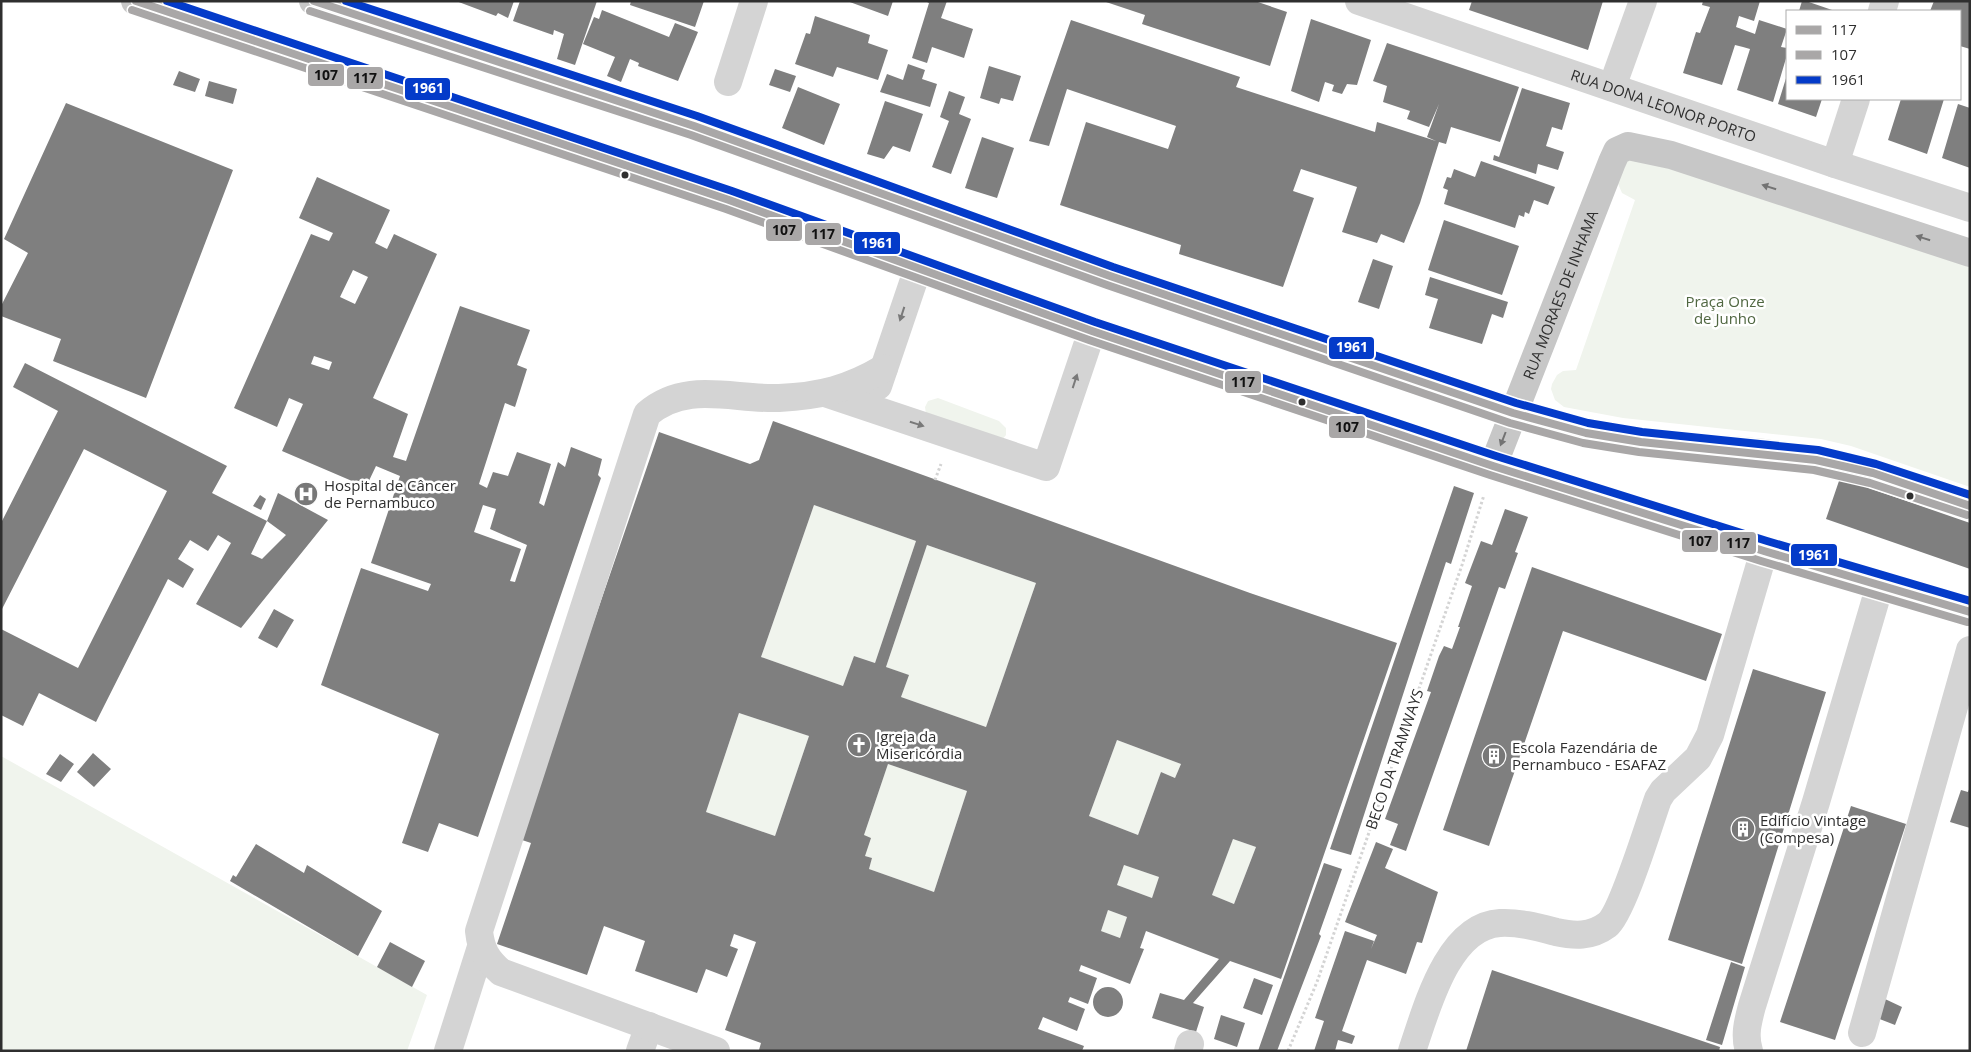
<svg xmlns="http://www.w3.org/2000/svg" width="1971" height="1052" font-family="'Open Sans',sans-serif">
	<rect width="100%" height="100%" fill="#fff"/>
	<path fill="#f0f4ed" d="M1638,156L1970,266V487L1851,446L1821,439L1623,418L1564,407L1555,400L1551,389L1552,384L1557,375L1563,371L1576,370L1635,200L1622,193L1616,179L1625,160Z
		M938,398L999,421L1006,428V435L1002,440L926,414L925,407L928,401Z
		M814,505L916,541L875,663L854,656L843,686L761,657Z
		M927,545L1036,583L986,727L901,697L908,675L886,667Z
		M739,713L809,736L775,836L706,812Z
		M1117,740L1181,764L1175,778L1161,772L1138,835L1089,816Z
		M1,756L427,995L407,1051H1Z
		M888,764L967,791L934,892L869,869L872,858L865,856L864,835Z
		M1233,839L1256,847L1234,904L1212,895Z
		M1124,865L1159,877L1152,898L1117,885Z
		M1108,910L1127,917L1120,938L1101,931Z"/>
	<path fill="#7f7f7f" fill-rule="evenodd" d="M456,1H514L508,18L498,13L496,16Z
		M520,1H597L575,65L557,59L564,34L554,30L553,35L513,21Z
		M631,1H704L695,27L630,5Z
		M847,1H893L888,16Z
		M925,1H947L941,18L973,29L964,58L932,47L927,63L912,58L929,3Z
		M1255,1L1287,12L1270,66L1142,24L1145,15L1106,2Z
		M1472,1H1603L1588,50L1469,10Z
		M1703,1H1760L1754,21L1739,16L1736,27L1755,34L1759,20L1787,29L1781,47L1787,48V55L1773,102L1737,90L1750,49L1743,47L1735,45L1722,85L1683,73L1696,32L1700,33L1710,7L1702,5Z
		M1802,1H1806L1835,11H1799Z
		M1934,1H1970V49L1960,46V11H1930Z
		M602,10L669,37L675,23L698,32L678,81L638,66L639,63L630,59L621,82L607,76L615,57L583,44L594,17L599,19Z
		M815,16L870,35L868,43L888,50L878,80L837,67L833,77L795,64L806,33L810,34Z
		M1311,19L1371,40L1357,85L1347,84L1342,94L1332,91L1334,85L1325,82L1319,102L1291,91Z
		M1071,20L1240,77L1236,87L1375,132L1377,122L1436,141L1427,137L1439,104L1429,127L1407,119L1410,111L1383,102L1387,86L1373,81L1387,43L1519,87L1500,142L1451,127L1446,144L1439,142L1420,203L1404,243L1381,234L1377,243L1342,232L1357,187L1301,169L1293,191L1314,198L1283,287L1179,254L1181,245L1060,205L1086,122L1168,149L1176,126L1067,89L1049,146L1029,141Z
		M908,64L925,70L922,79L937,84L930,107L880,92L887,74L903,80Z
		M989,66L1021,76L1013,101L1001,98L999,104L980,98Z
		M775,69L796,76L790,92L769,85Z
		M179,71L200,79L195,92L173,85Z
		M1787,75V99H1822L1816,117L1778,104Z
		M209,81L237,89L233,104L205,96Z
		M798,87L840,104L824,145L782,128Z
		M1522,88L1570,103L1562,130L1552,127L1546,146L1564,152L1558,170L1538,164L1536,174L1493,160L1494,155L1499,157Z
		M949,91L965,97L959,114L971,119L951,174L932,167L949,121L940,117Z
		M1901,99H1944L1927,154L1888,140Z
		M885,101L923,114L910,152L893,146L884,159L867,154Z
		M66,103L233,170L146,398L53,361L61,339L1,316V306L28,253L4,239Z
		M1958,104L1970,108V168L1942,158Z
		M982,137L1014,148L997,198L965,188Z
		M1481,161L1555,187L1548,205L1534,200L1529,214L1525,212L1524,217L1519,215L1515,228L1444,204L1448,190L1443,188L1447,177L1451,178L1454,169L1475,177Z
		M317,177L390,210L375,243L387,249L394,234L437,254L373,398L408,414L393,457L406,461L460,306L530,330L517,365L527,369L515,407L505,403L479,484L487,488L493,472L508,476L517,452L551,464L539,503L544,506L558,462L565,467L571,447L602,459L598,475L601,478L478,837L439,823L428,852L402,843L439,734L321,685L361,568L428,591L431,584L371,563L400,476L376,466L366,487L282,451L303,404L289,398L277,427L234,408L311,234L329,241L333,233L299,218ZM353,270L368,277L355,304L340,297ZM314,356L332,362L329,370L311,364ZM483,505L496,509L490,529L527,545L515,582L510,581L521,549L474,532Z
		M1444,220L1519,246L1502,295L1428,270Z
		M1373,259L1393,266L1379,309L1358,302Z
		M1430,277L1508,302L1503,318L1492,314L1482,344L1429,328L1438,299L1425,295Z
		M25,363L227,466L212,493L267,521L278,493L328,520L241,628L196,604L231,543L218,535L208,551L190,540L178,559L194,569L183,588L168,579L96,722L39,693L23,726L1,715V629L78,668L167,491L84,449L1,611V523L58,411L13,387ZM267,521L286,535L262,559L251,554Z
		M773,421L1250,593L1397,643L1281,979L1230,961L1193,1003L1204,1007L1196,1032L1152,1018L1160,993L1184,1000L1219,959L1146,931L1140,948L1144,949L1130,984L1081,965L1079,971L1097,978L1088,1004L1070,997L1068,1002L1085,1009L1077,1031L1043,1017L1038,1029L1084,1046L1082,1051H761L759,1050L761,1043L725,1030L756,942L734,934L730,946L738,949L727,977L706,969L697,993L635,971L645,941L604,926L587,975L497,944L531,843L519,839L659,432L750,464L759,460ZM814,505L916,541L875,663L854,656L843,686L761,657ZM927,545L1036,583L986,727L901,697L909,675L886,667ZM739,713L809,736L775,836L706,812ZM1117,740L1181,764L1175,778L1161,772L1138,835L1089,816ZM888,764L967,791L934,892L869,869L872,858L865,856L871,838L864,835ZM1233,839L1256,847L1234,904L1212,895ZM1124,865L1159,877L1152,898L1117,885ZM1108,910L1127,917L1120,938L1101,931Z
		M1840,478L1970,523V569L1826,519Z
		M1454,486L1474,493L1451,564L1446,562L1351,855L1330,849Z
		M260,495L266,499L261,510L253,506Z
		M1505,509L1528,517L1515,552L1518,553L1505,589L1499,587L1406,851L1390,845L1398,824L1385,819L1431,692L1427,691L1439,656L1444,646L1452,649L1460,627H1458L1472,586L1465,583L1481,541L1492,545Z
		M1532,567L1722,634L1706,681L1563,631L1489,846L1443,830Z
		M274,609L294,620L277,648L258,638Z
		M1753,669L1826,692L1742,964L1668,940Z
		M93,753L111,769L94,787L77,772Z
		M60,754L74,764L61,782L46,774Z
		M1970,787V828L1950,822L1961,790L1968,792Z
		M1851,806L1906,824L1835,1040L1780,1022Z
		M1376,842L1393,849L1385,868L1438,892L1422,943L1417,942L1406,974L1367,960L1342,1031L1355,1036L1352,1044L1338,1040L1335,1051H1314L1324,1021L1315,1018L1345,931L1374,941L1371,949L1377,935L1345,922Z
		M256,844L304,873L307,865L382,911L358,956L230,881L233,875L236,877Z
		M1324,863L1342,869L1319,934L1321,936L1277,1051H1258Z
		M390,942L425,961L412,987L377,967Z
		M1731,962L1745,967L1722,1045L1706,1040Z
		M1492,970L1720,1047L1719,1051H1466Z
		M1254,978L1273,985L1262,1015L1243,1008Z
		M1093 1002a15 15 0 1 1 30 0a15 15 0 1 1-30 0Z
		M1885,999L1902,1007L1895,1025L1877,1018Z
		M1221,1015L1245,1023L1237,1047L1214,1039Z"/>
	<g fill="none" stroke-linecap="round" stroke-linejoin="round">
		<path stroke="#d4d4d4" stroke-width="3" stroke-dasharray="2.5 2.5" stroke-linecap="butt" d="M935,480L941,464
			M1288,1051L1317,982L1462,565L1484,495"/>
		<g stroke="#d4d4d4" stroke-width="28">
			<path id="s1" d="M1359,1L1835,164L1970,208"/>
			<path d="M1882,11L1885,1"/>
			<path d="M728,82L754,1"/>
			<path d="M1612,87L1643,1"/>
			<path d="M1835,164L1856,99"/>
			<path d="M878,386L918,268"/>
			<path d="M825,393L1046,467L1092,331"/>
			<path d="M1862,1033L1970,650"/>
			<path d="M448,1051L481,947"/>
			<path d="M640,1051L649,1026"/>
			<path d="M716,1051L501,972C487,960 481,950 479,931L647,414C686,380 733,400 779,398C820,396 849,389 884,368"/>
			<path d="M1188,1051L1190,1044"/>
			<path d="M1412,1051C1426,1011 1447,926 1500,923C1519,922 1537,927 1556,932C1574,936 1591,937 1607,925C1622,914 1650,821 1658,799L1663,791L1698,758L1710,735L1764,551"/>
			<path d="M1749,1051C1744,1035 1748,1021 1752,1006L1816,802L1880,585"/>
		</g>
		<g stroke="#c7c7c7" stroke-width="28">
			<path d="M135,1L729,200L1092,331L1493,466L1764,551L1970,612"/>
			<path d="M313,1L694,126L1110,276L1513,413L1586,433L1641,442L1764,453L1816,460L1873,473L1970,506"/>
			<path id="s2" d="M1493,466L1612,162L1617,151L1628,146L1671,155L1970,253"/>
		</g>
		<g stroke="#fff" stroke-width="11">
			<path id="bus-1" d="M136,1L729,200L1092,331L1493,466L1764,551L1970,612
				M314,1L694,126L1110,276L1513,413L1586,433L1641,442L1816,460L1873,473L1970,506"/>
		</g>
		<g stroke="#fff" stroke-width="11">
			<path id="bus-2" d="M132,10L726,209L1089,340L1490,475L1761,561L1967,622
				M310,11L691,135L1107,285L1510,423L1583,443L1639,452L1814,470L1870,483L1967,515"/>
		</g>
		<g stroke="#fff" stroke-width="11">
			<path id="bus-3" d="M167,1L732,191L1095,322L1496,456L1767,541L1970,601
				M346,1L697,116L1113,267L1516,403L1588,423L1642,432L1818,450L1876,464L1970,495"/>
		</g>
		<use href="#bus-1" stroke="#a9a7a7" stroke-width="8"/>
		<use href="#bus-2" stroke="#a9a7a7" stroke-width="8"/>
		<use href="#bus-3" stroke="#043bc9" stroke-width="8"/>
	</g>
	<defs><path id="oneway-solid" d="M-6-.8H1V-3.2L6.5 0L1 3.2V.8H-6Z" transform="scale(1.25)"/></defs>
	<g fill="#737373">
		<use href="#oneway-solid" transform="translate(1769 187) rotate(-162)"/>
		<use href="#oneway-solid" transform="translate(1923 238) rotate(-162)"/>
		<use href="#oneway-solid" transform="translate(1503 439) rotate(111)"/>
	</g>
	<g fill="#797979">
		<use href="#oneway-solid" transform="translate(902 314) rotate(108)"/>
		<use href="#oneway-solid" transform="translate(1075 381) rotate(-72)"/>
		<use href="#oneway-solid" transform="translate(917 424) rotate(18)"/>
	</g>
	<defs>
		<g id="hospital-disc" transform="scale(1.25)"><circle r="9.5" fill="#787878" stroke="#fff"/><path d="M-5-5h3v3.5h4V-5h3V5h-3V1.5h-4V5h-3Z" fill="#fff"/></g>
		<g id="church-disc" transform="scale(1.25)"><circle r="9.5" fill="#787878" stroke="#fff"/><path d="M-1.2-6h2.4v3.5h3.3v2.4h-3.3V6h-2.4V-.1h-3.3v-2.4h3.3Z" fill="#fff"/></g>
		<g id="building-disc" transform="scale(1.25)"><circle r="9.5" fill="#787878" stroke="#fff"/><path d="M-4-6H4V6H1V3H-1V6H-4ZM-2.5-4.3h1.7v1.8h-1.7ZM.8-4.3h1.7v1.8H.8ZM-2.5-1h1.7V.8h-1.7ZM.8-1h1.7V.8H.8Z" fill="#fff"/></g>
	</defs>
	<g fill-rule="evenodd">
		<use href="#hospital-disc" x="306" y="494"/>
		<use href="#church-disc" x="859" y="745"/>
		<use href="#building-disc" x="1494" y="756"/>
		<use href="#building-disc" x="1743" y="829"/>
	</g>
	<g fill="#2f2f2f" stroke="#fff" stroke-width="2">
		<circle cx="625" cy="175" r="4.5"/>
		<circle cx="1302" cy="402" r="4.5"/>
		<circle cx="1910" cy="496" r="4.5"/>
	</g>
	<g text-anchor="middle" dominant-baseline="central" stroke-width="5" stroke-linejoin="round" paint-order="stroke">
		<g font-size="15" fill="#2f2f2f" stroke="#fff">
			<text stroke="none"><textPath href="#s1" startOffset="322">RUA DONA LEONOR PORTO</textPath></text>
			<text stroke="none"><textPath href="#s2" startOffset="184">RUA MORAES DE INHAMA</textPath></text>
			<text transform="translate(1394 759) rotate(-71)">BECO DA TRAMWAYS</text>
		</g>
		<g font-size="15" fill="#506741" stroke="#fff">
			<text x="1725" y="301">Praça Onze<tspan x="1725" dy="17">de Junho</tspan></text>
		</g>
		<g font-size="15" fill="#2f2f2f" stroke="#fff" text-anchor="start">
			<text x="324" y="485">Hospital de Câncer<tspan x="324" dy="17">de Pernambuco</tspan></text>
			<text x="876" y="736">Igreja da<tspan x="876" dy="17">Misericórdia</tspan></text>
			<text x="1512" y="747">Escola Fazendária de<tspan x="1512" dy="17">Pernambuco - ESAFAZ</tspan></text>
			<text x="1760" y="820">Edifício Vintage<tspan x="1760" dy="17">(Compesa)</tspan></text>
		</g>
	</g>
	<g stroke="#fff" stroke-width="2">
		<rect x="307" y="63" width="38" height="24" rx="5" fill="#a9a7a7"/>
		<rect x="346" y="66" width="38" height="24" rx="5" fill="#a9a7a7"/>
		<rect x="404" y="77" width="47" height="24" rx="5" fill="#043bc9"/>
		<rect x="765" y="218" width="38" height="24" rx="5" fill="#a9a7a7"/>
		<rect x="804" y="222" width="38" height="24" rx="5" fill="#a9a7a7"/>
		<rect x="853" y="231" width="48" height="24" rx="5" fill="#043bc9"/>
		<rect x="1328" y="336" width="47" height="24" rx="5" fill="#043bc9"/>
		<rect x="1224" y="370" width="38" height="24" rx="5" fill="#a9a7a7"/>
		<rect x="1328" y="415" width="38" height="24" rx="5" fill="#a9a7a7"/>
		<rect x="1681" y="529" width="38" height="24" rx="5" fill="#a9a7a7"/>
		<rect x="1719" y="531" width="38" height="24" rx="5" fill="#a9a7a7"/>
		<rect x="1790" y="543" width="48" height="24" rx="5" fill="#043bc9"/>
	</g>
	<g font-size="14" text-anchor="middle" font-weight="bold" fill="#fff">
		<text x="428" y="93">1961</text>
		<text x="877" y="248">1961</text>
		<text x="1352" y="352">1961</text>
		<text x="1814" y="560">1961</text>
	</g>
	<g font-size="14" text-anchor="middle" font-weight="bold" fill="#111">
		<text x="326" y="80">107</text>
		<text x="365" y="83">117</text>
		<text x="784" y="235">107</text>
		<text x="823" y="239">117</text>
		<text x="1243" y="387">117</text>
		<text x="1347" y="432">107</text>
		<text x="1700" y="546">107</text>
		<text x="1738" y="548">117</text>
	</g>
	<rect width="1971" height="1052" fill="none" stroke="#2f2f2f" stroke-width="5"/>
	<rect x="1786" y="10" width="175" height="90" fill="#ffffff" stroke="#acacac"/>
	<rect x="1796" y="26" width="25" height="8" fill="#a9a7a7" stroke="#acacac"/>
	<text x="1831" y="35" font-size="15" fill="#2f2f2f">117</text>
	<rect x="1796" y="51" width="25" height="8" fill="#a9a7a7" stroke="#acacac"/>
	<text x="1831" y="60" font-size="15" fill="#2f2f2f">107</text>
	<rect x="1796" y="76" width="25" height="8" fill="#043bc9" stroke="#acacac"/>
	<text x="1831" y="85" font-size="15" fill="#2f2f2f">1961</text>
</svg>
